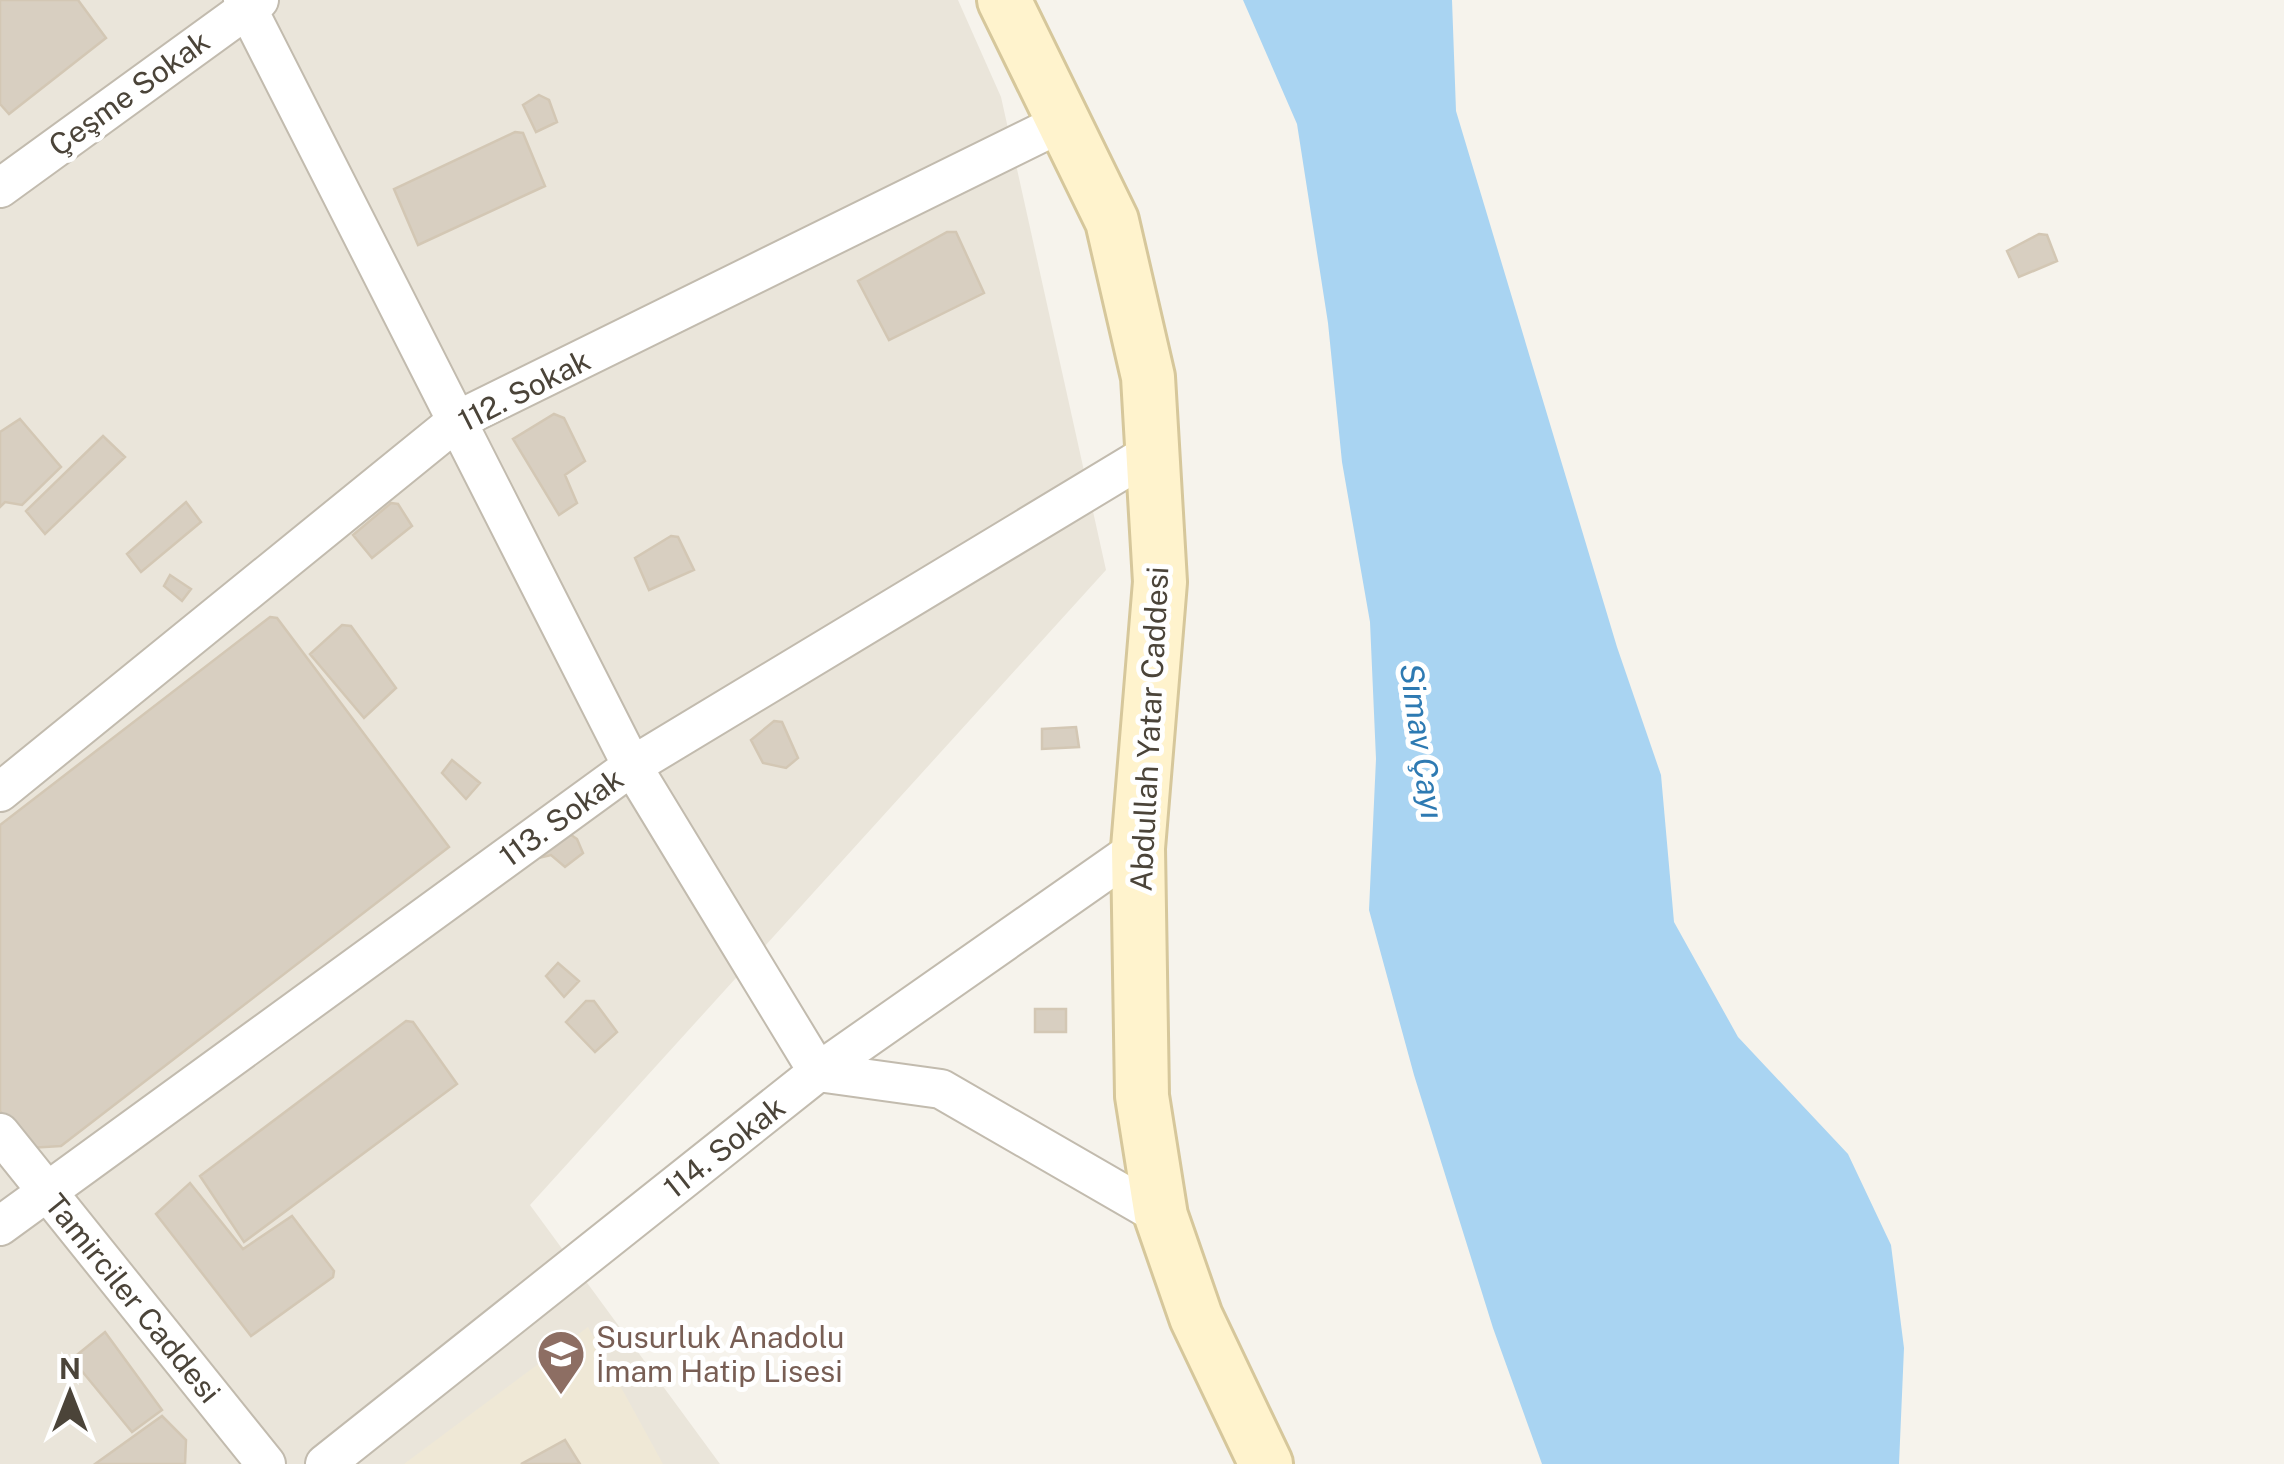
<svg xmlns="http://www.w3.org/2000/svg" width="2284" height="1464" font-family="'Public Sans',sans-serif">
	<rect width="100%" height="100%" fill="#f6f3ec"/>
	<path fill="#eae5da" d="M0,0H958L1001,97L1106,570L530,1205L720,1464H0Z"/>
	<path fill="#efe8d6" d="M588,1327L663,1464H404Z"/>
	<path fill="#a9d4f2" d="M1243,0H1452L1456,111L1617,647L1661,775L1674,922L1738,1037L1848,1154L1891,1245L1904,1348L1899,1464H1542L1493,1328L1414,1075L1369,910L1376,759L1370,622L1342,462L1328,323L1297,124Z"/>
	<path fill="#d8cfc1" stroke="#d3c7b4" stroke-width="2.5" d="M0,0H78L106,38L9,114L0,104Z
		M539,95L549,100L557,122L536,132L523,105Z
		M515,132L523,133L545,186L418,245L394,189Z
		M947,232H956L984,293L889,340L858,281Z
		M2039,234L2047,235L2057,261L2019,277L2007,251Z
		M554,414L564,418L585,461L565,475L577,503L559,515L513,439Z
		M20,419L61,467L22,505L5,502L0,507V432Z
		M103,436L125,457L45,534L26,511Z
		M186,502L201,522L141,572L127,554Z
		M391,503L398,504L412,526L372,558L353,535Z
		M671,536L678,537L694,570L649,590L635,558Z
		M170,575L191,589L182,601L164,586Z
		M270,617L277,618L449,847L61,1146L29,1148L0,1111V825Z
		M342,625L351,626L396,688L364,718L310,654Z
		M774,721L782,722L798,758L786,768L763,763L751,740Z
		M1076,727L1079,747L1042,749V729Z
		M452,760L480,783L466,799L442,773Z
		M564,830L577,839L583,853L565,867L551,855L538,858Z
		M558,963L579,981L564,997L546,976Z
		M586,1001H594L617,1032L595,1052L566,1022Z
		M1035,1009H1066V1032H1035Z
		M406,1021L413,1022L457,1084L244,1242L200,1176Z
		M190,1183L243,1249L292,1216L334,1271L333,1277L251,1336L156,1214Z
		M105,1332L162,1410L132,1432L72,1359Z
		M162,1416L186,1440L185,1464H95Z
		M565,1440L580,1464H521Z"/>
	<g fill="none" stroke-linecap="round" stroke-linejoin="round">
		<g stroke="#c2bbae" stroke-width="42">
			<path id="street" d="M243,0L632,766L818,1072L941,1089L1161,1216
				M0,188L259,0
				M0,792L458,420L1063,122
				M0,1133L266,1464
				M0,1226L632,766L1152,452
				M325,1464L818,1072L1138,848"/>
		</g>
		<g stroke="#d6c79b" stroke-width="58">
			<path id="secondary" d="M1004,0L1112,221L1148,377L1160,582L1138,848L1142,1096L1161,1216L1196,1317L1266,1464"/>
		</g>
		<use href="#street" stroke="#fff" stroke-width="38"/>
		<use href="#secondary" stroke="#fff3cd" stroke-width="52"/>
	</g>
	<defs>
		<g id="school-pin" transform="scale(2.5)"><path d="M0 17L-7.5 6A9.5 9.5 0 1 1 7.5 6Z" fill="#8d6e63" stroke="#fff"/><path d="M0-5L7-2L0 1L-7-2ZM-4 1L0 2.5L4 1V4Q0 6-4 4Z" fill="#fff"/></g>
	</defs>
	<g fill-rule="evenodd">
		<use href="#school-pin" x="561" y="1354"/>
	</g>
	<g text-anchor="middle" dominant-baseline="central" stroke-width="10" stroke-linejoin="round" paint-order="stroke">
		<g font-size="30" fill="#4b4439" stroke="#fff">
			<text transform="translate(129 93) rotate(-36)">Çeşme Sokak</text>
			<text transform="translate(524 390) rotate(-27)">112. Sokak</text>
			<text transform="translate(1149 729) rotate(-87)">Abdullah Yatar Caddesi</text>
			<text transform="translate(561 817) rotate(-36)">113. Sokak</text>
			<text transform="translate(724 1147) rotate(-38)">114. Sokak</text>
			<text transform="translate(133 1298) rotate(51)">Tamirciler Caddesi</text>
		</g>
		<g font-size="30" fill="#785e54" stroke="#fff" text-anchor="start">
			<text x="596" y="1337">Susurluk Anadolu<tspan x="596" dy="34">İmam Hatip Lisesi</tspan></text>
		</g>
		<g font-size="32" font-style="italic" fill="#2e7ab2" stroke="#fff">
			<text transform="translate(1422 741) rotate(82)">Simav Çayı</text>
		</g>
	</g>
	<g transform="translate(70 1394)" stroke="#ffffff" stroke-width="8" paint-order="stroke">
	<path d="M0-8L18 38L0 25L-18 38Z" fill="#4b4439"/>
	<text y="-15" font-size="28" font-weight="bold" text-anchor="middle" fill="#4b4439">N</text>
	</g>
</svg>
